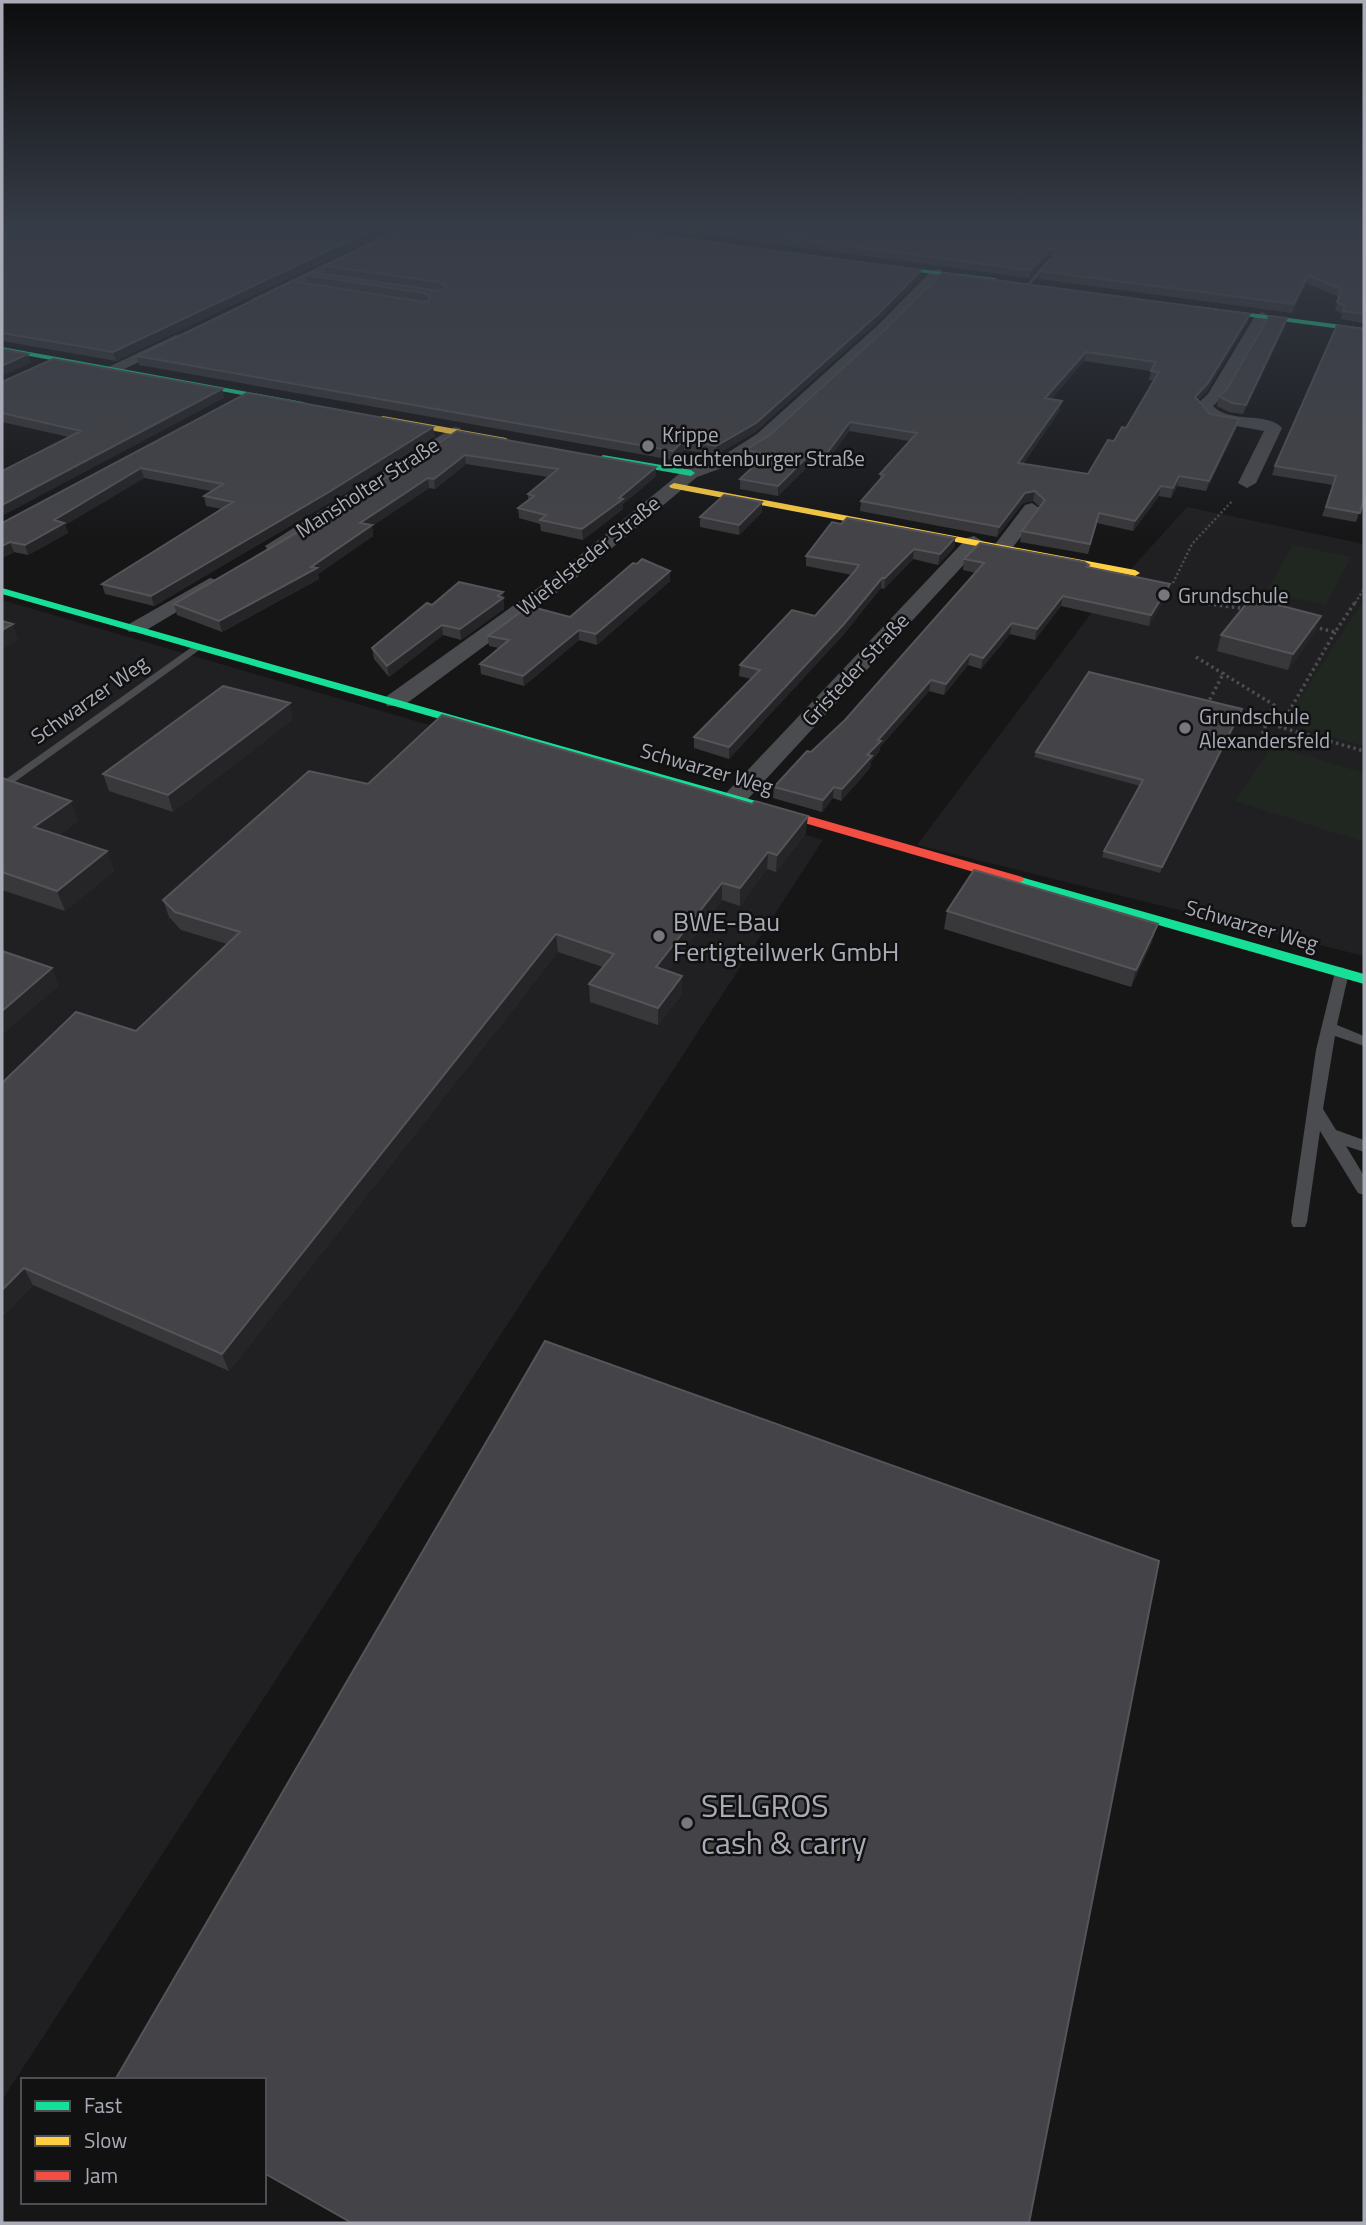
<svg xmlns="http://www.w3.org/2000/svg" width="1366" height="2225" font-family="'Titillium Web',sans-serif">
	<rect width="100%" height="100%" fill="#161617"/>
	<path fill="#202022" d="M1187,507L1364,544V956L917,845L1093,611Z
		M2,600L823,840L2,2100Z"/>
	<path fill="#202721" d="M1293,545L1351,557L1326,605L1266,592Z
		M1364,599V746L1284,723Z
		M1273,746L1364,773V842L1235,801Z"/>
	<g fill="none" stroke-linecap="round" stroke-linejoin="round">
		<path stroke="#4c4d50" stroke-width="2.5" stroke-dasharray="2 2.5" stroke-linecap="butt" d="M1173,583L1192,544L1233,500
			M1355,603L1364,589"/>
		<path stroke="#4c4d50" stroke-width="3.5" stroke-dasharray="2.5 3.5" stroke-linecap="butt" d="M1208,604L1248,609
			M1314,627L1335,632L1356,601
			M1335,632L1280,727L1364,751
			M1196,657L1274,705L1259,742
			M1207,705L1224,672"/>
		<path fill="#4b4c4f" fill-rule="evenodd" d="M1049,258L1054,259L1029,286H1025Z
			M196,644L205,646L2,791V782Z
			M1342,967L1349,972L1337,1025L1364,1036V1046L1335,1036L1323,1109L1336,1130L1364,1140V1152L1346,1146L1364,1176V1195L1358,1193L1320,1131L1307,1222L1305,1227H1293L1291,1222L1316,1050L1335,972Z"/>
		<path fill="#4b4c4f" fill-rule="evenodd" d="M401,227H417L262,303H252L250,300Z
			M937,269L942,270V276L888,331L769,442L736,463L697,477L570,583L403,706H387L384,701L387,696L556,575L685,469L724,455L757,434L878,325L932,270Z
			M1262,312L1269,316L1222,397L1213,406C1230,424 1266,411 1282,428L1256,483L1247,488L1238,483L1264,431L1208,421L1195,406L1208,394L1255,316Z
			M176,335L181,336L183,339L181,342L118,372L112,374L104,369Z
			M454,427L460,428L462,432L460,436L346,512L282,550H268L265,546Z
			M1032,503L1041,509L1039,513L1010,551H996L993,547L996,543L1025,505Z
			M974,536L984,542L981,546L745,802L736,804L727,802L724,797L727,792L967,538Z
			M210,578L217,580L220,584L217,588L143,632H129L125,628L129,624Z"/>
		<path fill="#16e098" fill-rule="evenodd" d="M592,227H609L779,251L776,253Z
			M868,263L995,278L998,280L995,282L870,266Z
			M1197,306L1364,328V332L1200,310Z
			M2,347L303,402L307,404L303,406L2,351Z
			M603,455L691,470L695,473L691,476L600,460L599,458Z
			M2,588L795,812L797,815L791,819L787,818L2,594Z
			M1017,876L1364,974V984L1012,883L1010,880Z"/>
		<path fill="#ffcf43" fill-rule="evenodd" d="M383,416L506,438L510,441L506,444L380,421V417Z
			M674,483L1135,570L1140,573L1135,576L671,488L669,486Z"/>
		<path fill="#f24e42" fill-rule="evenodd" d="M791,811L1022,877L1024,880L1017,884L1012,883L787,818L785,815Z"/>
	</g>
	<path fill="#38383a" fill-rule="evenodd" d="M2,227H395L116,361L2,341Z
		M648,227H1364V323L1340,319L1342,314L1335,310L1339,297L1306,283L1292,313L1039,279L1040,271L1054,257L1050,255L1029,278Z
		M325,266L921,270L920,278L876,323L755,432L716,455L684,450L673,460L139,365L137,356L426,302L307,283L306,275L439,291H441L326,274Z
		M1248,322L1206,392L1198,400L1210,414L1236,429L1206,491L1177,486L1171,498L1159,496L1133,531L1097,523L1088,554L1020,542L1022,531L1040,507L1033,501L1023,503L997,537L860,511L861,501L880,480V474L909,441L849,431L823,467L809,465L778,496L740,489V479L758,462L745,460L746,450L771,434L891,324ZM1084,361L1151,371L1149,380L1154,381L1126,428L1088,474L1023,464L1060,410L1051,399Z
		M1285,327L1243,414L1229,412L1217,406L1219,396Z
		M1364,329V497L1356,522L1322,516L1333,485L1272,475L1275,466Z
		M2,382L222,389L224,398L69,437L2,422Z
		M247,393L435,436L331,502L154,606L105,594L102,584L222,509L206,506L204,496L211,491L144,478L65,525L68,533L28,555L14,552L2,558V523Z
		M457,431L656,467V476L623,504V509L583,540L541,531L540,524L519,518L518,508L528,500V494L548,477L466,464L435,489L429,488L372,526L373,536L318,574L319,579L222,632L177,615L174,604L346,504Z
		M762,502V512L739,535L700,527V517Z
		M841,524L955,538L954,548L938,565L913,559L884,589L881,588L843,635L729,759L694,748V737L751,679L739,676L740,665L815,616L852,575L806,566V556Z
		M964,559L1089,565L1088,567L1170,584L1167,595L1149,626L1061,606L1035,640L1010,634L981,669L968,665L944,695L929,691L880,747L879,752L871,761L870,768L841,801L833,798L822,812L773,798L774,787L845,720L976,573L963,570Z
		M670,571V581L597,645L579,640L524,686L481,674L480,664L499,648L489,646L488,636L570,617Z
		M503,592L504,609L461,640L443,635L389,677L374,659L372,648L432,605Z
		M1321,616L1315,632L1288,670L1217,651L1221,635Z
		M1240,715L1160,873L1102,857L1104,851L1140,786L1034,757L1036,752Z
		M293,719L173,812L109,791L103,774Z
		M2,778L78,821L59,835L107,851L114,871L65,911L2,890Z
		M368,784L806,833L776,872L767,869L740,906L722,900L667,971L682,994L658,1025L590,1002L589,984L603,967L558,952L229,1371L33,1285L5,1314L2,1313V1083L136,1031L227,944L181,930L169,917L163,900Z
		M947,911L1152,942L1131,987L944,929Z"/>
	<path fill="#252527" d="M378,227H395L116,361L113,352Z
		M1051,248L1050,255L1029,278L1030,270Z
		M921,270L920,278L876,323L755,432L716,455V446Z
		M1308,275L1306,283L1292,313L1294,304Z
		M1250,314L1248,322L1206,392L1192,406L1195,397Z
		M1287,318L1285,327L1243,414L1246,405Z
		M1086,352L1084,361L1044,408L1045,398Z
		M28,354L31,363L2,376V366Z
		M222,389L224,398L2,516V505Z
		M1062,401L1060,410L1016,473L1018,463Z
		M1239,419L1236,429L1206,491L1209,481Z
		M850,422L849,431L823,467L824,457Z
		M433,427L435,436L331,502L154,606L151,596Z
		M684,440V450L673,460V451Z
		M465,455L466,464L435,489L434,479Z
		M809,455V465L778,496V486Z
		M656,467V476L623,504V509L583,540L582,529Z
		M141,468L144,478L65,525L68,533L28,555L25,545L54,520Z
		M1179,476L1177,486L1171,498L1173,488Z
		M428,478L429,488L372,526L373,536L318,574L319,579L222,632L219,621L311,567L360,523Z
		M1161,486L1159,496L1133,531L1135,521Z
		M1035,491L1033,501L1023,503L997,537L999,527L1025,493Z
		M762,502V512L739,535V525Z
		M955,538L954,548L938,565L940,554Z
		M10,542L14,552L2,558V546Z
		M914,549L913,559L884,589L885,578Z
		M670,571V581L597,645L596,634Z
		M882,578L881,588L843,635L729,759V747Z
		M1170,584L1167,595L1149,626L1151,615Z
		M503,592L504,609L461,640L460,629Z
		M1063,596L1061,606L1035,640L1037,629Z
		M1321,616L1315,632L1288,670L1293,654Z
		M1012,623L1010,634L981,669L983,658Z
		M13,624L18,640L2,649V630Z
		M442,625L443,635L389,677L387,666Z
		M579,630V640L524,686L523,676Z
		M970,654L968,665L944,695L946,684Z
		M931,680L929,691L880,747L879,752L871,761L870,768L841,801L842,789L878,740Z
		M290,703L293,719L173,812L168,795Z
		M1242,709L1240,715L1160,873L1162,867Z
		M834,787L833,798L822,812L823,800Z
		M71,801L78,821L42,847L34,827Z
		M808,816L806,833L776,872L777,855Z
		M107,851L114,871L65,911L57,891Z
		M768,852L767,869L740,906V888Z
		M722,883V900L656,985V967Z
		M1158,924L1152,942L1131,987L1136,970Z
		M556,934L558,952L229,1371L222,1354Z
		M52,968L59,986L2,1035V1011Z
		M682,976V994L658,1025V1008Z
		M24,1268L33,1285L5,1314L2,1309V1290Z"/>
	<path fill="#444448" stroke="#545459" stroke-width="2" fill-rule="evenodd" d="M2,227H378L113,352L2,333Z
		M407,227H594L921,270L877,315L756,423L716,446L684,440L673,451L137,356L293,281L424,302L429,300L430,297L424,293L306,275L312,272L439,291L444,289L446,286L439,282L325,266Z
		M705,227H1364V314L1343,311L1345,306L1337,302L1342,289L1308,275L1294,304L1040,271L1057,253V250L1051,248L1030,270Z
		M942,273L1250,314L1208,383L1195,397L1210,414L1239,419L1209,481L1179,476L1173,488L1161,486L1135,521L1099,513L1090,544L1022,531L1045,500L1035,491L1025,493L999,527L861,501L884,475L880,474L917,433L850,422L824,457L809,455L778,486L740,479L767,454L746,450L771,434L891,324ZM1086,352L1156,362L1151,371L1159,372L1126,428L1122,427L1114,441L1108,440L1088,474L1018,463L1062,401L1045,398Z
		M1269,316L1287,318L1246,405L1232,403L1219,396L1227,389Z
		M1337,325L1364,329V497L1360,513L1326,507L1336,476L1275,466Z
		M2,349L28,354L2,366Z
		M53,359L222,389L2,505V471L81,431L2,413V382Z
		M247,393L433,427L329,492L151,596L102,584L233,502L204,496L223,484L141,468L54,520L64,523L25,545L10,542L2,546V523Z
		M457,431L656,467L619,498L623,499L582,529L540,520L546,515L518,508L534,496L528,494L558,469L465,455L434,479L428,478L360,523L372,525L311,567L317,568L219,621L174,604L346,504Z
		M724,495L762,502L739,525L700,517Z
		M847,518L955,538L940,554L914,549L885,578H882L844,624L729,747L694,737L760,670L740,665L792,610L815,616L855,571L859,565L806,556L832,522L841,524Z
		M980,543L1084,562L1089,565L1087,567L1170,584L1151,615L1063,596L1037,629L1012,623L983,658L970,654L946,684L931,680L878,740L881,741L867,755L872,756L842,789L834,787L823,800L774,787L807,751L811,752L845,720L984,563L964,559Z
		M642,559L670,571L596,634L579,630L523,676L480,664L509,640L488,636L529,606L570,617L633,563L637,564Z
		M459,582L503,592L498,596L503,598L460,629L442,625L387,666L372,648L427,603L432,605Z
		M1251,598L1321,616L1293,654L1221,635Z
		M2,621L13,624L2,630Z
		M1089,672L1242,709L1162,867L1104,851L1143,780L1036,752Z
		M223,686L290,703L168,795L103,774Z
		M442,715L752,804L755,801L808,816L777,855L768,852L740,888L722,883L656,967L682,976L658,1008L589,984L614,954L556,934L222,1354L24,1268L2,1290V1083L76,1012L136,1031L240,932L175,912L163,900L309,771L368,784Z
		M2,778L71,801L34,827L107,851L57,891L2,872Z
		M974,870L1158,924L1136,970L947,911Z
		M2,951L52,968L2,1011Z
		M545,1341L1159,1561L1029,2223H352L264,2173V2080H115Z"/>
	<linearGradient id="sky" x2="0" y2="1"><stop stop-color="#0c0c0d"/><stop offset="0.42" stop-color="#363c47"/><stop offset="1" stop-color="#363c47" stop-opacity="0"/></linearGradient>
	<rect width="1366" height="538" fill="url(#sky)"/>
	<g fill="#76787e" stroke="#111112" stroke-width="2.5">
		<circle cx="648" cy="446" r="7"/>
		<circle cx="1164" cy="595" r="7"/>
		<circle cx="1185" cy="728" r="7"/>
		<circle cx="659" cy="936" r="7"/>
		<circle cx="687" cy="1823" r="7"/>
	</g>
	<g text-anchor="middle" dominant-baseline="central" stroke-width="5" stroke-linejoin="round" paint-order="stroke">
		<g font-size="21" fill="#a9acb6" stroke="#111112" text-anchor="start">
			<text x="662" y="434">Krippe<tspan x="662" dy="24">Leuchtenburger Straße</tspan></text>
			<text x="1178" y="595">Grundschule</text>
			<text x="1199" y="716">Grundschule<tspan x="1199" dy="24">Alexandersfeld</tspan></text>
		</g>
		<g font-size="21" fill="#a9acb6" stroke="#111112">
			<text transform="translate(367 487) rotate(-33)">Mansholter Straße</text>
			<text transform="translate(588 555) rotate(-39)">Wiefelsteder Straße</text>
			<text transform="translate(855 669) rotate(-47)">Gristeder Straße</text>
			<text transform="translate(89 699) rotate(-35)">Schwarzer Weg</text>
			<text transform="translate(707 768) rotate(16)">Schwarzer Weg</text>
			<text transform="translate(1252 925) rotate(16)">Schwarzer Weg</text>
		</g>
		<g font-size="26" fill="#a9acb6" stroke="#111112" text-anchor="start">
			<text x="673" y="921">BWE-Bau<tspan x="673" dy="30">Fertigteilwerk GmbH</tspan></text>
		</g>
		<g font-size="32" fill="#a9acb6" stroke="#111112" text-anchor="start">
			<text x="701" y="1805">SELGROS<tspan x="701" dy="37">cash &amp; carry</tspan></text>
		</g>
	</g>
	<rect width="1366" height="2225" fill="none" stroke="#a9acb6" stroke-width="7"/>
	<rect x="21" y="2078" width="245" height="126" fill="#111112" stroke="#4e4f54" stroke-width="2"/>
	<rect x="35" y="2101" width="35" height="10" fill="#16e098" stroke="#4e4f54" stroke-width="2"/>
	<text x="84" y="2113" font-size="21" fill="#a9acb6">Fast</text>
	<rect x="35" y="2136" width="35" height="10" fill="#ffcf43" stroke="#4e4f54" stroke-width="2"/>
	<text x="84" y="2148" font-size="21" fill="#a9acb6">Slow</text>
	<rect x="35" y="2171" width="35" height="10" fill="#f24e42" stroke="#4e4f54" stroke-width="2"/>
	<text x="84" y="2183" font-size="21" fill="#a9acb6">Jam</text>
</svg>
